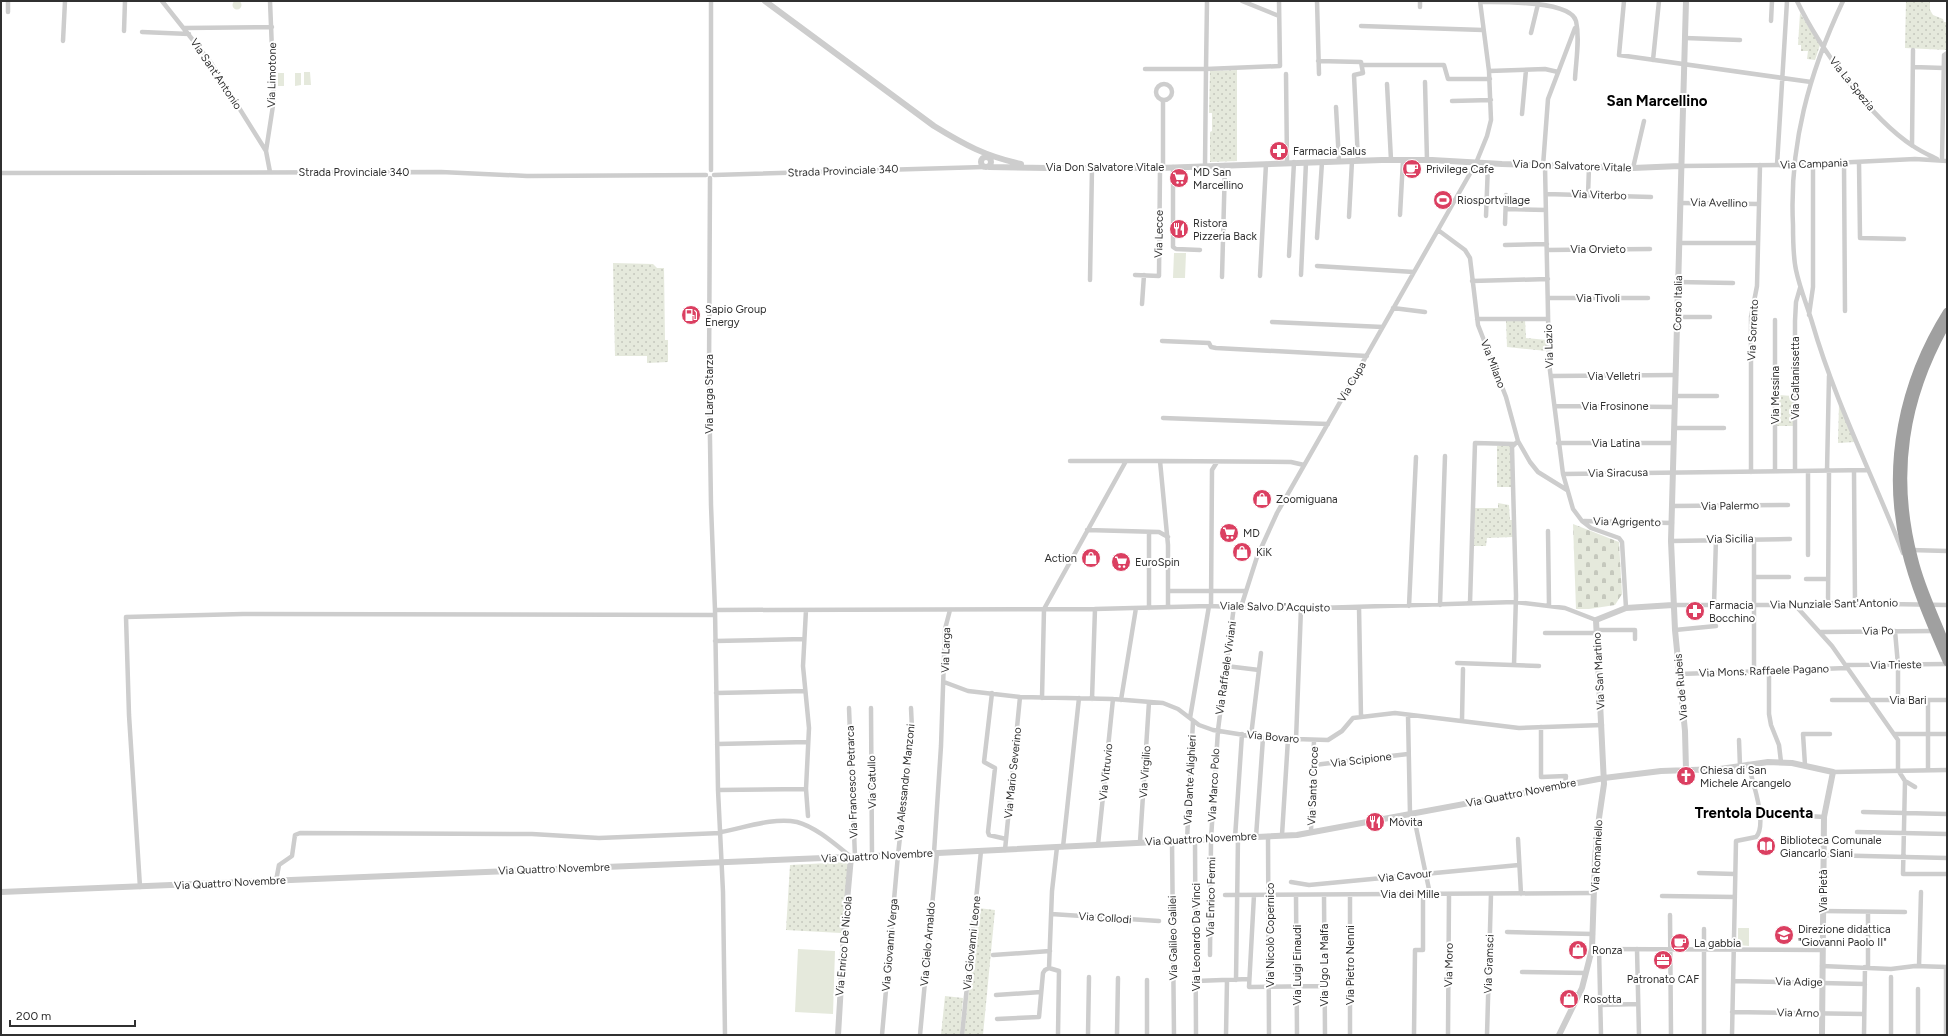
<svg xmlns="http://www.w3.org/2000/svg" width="1948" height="1036" font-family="Figtree,sans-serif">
	<defs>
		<pattern id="grass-dots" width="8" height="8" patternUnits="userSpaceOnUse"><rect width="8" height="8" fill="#e5e9dc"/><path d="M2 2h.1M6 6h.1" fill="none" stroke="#c5c8bd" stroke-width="1.8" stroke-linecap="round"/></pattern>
		<pattern id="cemetery-stones" width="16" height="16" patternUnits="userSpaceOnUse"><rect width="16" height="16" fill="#e5e9dc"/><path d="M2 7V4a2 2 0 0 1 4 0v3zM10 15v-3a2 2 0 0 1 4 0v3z" fill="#c5c8bd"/></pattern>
	</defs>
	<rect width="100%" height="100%" fill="#fff"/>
	<path fill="url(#grass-dots)" d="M1906,1H1930V10L1933,15L1943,19L1944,22H1947V50L1905,48Z
		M1800,13L1820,45L1815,60L1807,59L1808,51H1801V45H1798Z
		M1237,70V161L1210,162V132L1212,131V113H1209L1210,71Z
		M613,263L653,264L657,268H664L665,340H668V362L647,363V356H615Z
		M1506,320H1525L1526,338L1547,340V351L1507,347Z
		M1776,395L1793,396V426H1776Z
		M1839,404L1855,442L1838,443Z
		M1497,446H1511L1512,487H1497Z
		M1498,503L1509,505L1510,520H1513V537L1487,538L1486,546H1474L1475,508H1498Z
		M848,862L849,865L841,933L786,930L790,865Z
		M978,908L995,910L983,1035H964Z
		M945,996L963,998L960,1035H941Z"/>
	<path fill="url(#cemetery-stones)" d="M1573,524L1619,542L1622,594L1615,605L1589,609H1576Z"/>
	<path fill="#e5e9dc" d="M232.5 5a4.5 4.5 0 1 1 9 0a4.5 4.5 0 1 1-9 0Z
		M310,72L311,85H304V72Z
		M278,73H284V86H278Z
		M295,73H301V85L295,86Z
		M1174,253H1186L1185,278H1173Z
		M1738,928H1749V946L1738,945Z
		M798,949L835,951L833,1014L795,1012Z"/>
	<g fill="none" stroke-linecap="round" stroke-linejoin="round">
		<path stroke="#cdcdcd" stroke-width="4.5" d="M162,1L211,63L266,151
			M1242,1L1279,16
			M1317,1L1319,74
			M1624,1L1619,55L1811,82
			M1797,1C1819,47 1870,118 1913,146C1920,151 1929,155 1937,159
			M1843,1C1809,73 1789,145 1793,225C1793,240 1793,256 1796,270C1800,289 1807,305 1812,322C1835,402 1873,476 1903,553
			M1481,2C1499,2 1570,0 1576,21C1580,39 1576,60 1575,79
			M1420,7V1
			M8,12V1
			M1771,21L1772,1
			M1361,26L1483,30
			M185,28L272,27
			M124,31L125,1
			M142,32L189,34
			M1531,33L1538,4
			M1685,38L1740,40
			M63,41L65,1
			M1653,60L1659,1
			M1318,61L1361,62L1363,73L1354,75L1358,161
			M1362,65H1444L1448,79H1490
			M1913,67L1944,68
			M1145,69H1206L1207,1
			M1489,71L1545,69L1558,72
			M1286,74L1287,163
			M1425,82L1427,160
			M1387,84L1391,160
			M1156 92a8 8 0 1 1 16 0a8 8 0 1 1-16 0Z
			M1163,100V167
			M1452,101L1491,100
			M1336,107L1339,161
			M1522,114L1526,70
			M1912,145L1913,50
			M1942,160L1944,55L1947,53
			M1859,162L1860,238L1904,239
			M1844,163L1845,311
			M1777,165L1787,1
			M1205,166L1206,69L1280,66L1279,1
			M1543,166L1548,99L1575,28
			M1545,166L1549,363L1563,474L1573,509L1582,521L1591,528L1619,538L1622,542L1626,608
			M1680,166L1793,165L1915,159L1947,161
			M1173,167V247L1176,249L1200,250
			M1633,168L1644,121
			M711,170V1
			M270,172L266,151L274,99L270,1
			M1,173L441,172L527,176L706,175
			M714,175L984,167
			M710,178L709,376L711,505L715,610L718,790L723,892L725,1035
			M1546,194L1651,197
			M1588,195L1589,167
			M1680,203L1759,204
			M1506,209L1546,210
			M1400,215L1403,160
			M1486,216L1488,164
			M1349,217L1352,161
			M1505,224L1506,195
			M1438,230L1465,250L1470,258L1478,325L1506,397L1518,441L1530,462L1538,472L1567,490
			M1317,238L1322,162
			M1679,243H1758
			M1505,245L1547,244
			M1547,250L1650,249
			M1289,256L1294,162
			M1317,266L1414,272
			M1135,275L1159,276L1160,168
			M1301,275L1306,162
			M1260,276L1266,164
			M1222,277L1225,165
			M1090,280L1092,168
			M1472,281L1548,279
			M1678,282L1733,283
			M1548,298H1648
			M1142,304L1144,275
			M1393,308L1425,312
			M1809,315L1813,287V164
			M1677,317H1710
			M1477,319H1548
			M1775,320V471
			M1272,322L1383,327
			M1162,341L1209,343L1211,347L1216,348L1367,356
			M1551,376L1676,375
			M1676,396H1717
			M1555,406L1675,407
			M1163,418L1328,424
			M1675,428H1724
			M1558,443H1674
			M1070,461H1160
			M1795,471V321L1796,302L1800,288
			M1808,471V555
			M1827,471L1829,376
			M1854,471L1855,603
			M1751,472V317L1757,286L1760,165
			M1563,474L1868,470
			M1672,506L1788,505
			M1584,521L1672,523
			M1087,530L1159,532L1168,537
			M1548,531L1549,605
			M1754,539V672
			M1671,541L1790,539
			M1911,550L1947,551
			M1754,577H1789
			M1806,579H1828
			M1168,591H1246
			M1470,603L1475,443L1514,444
			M1828,603L1829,471
			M1440,605L1445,456
			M1673,605H1788L1828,603L1947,605
			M1714,605L1716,539
			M1795,605L1832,646L1898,740V770
			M1211,606L1212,470L1217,462
			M1409,606L1416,457
			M1168,607V545L1160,461L1291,462L1304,465
			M1241,607L1257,557L1277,513L1476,163L1487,136L1491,120L1489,71L1480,1
			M1359,607L1361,717
			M1149,608V532
			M715,610L1095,609L1209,606L1285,609L1515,602L1565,608L1596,620
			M806,610L803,666L809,728L806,789L808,816
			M1597,630H1635V639
			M1675,630L1716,626
			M1895,631L1898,665V700
			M1821,632L1935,631
			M1545,633H1597
			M715,641L804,639
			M1457,663L1539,666
			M1514,665L1516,596L1512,447L1518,441
			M1846,665L1947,664
			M1226,666L1259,670
			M1769,671V714L1771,725L1779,745L1781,762
			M1680,674L1847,668
			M944,682L968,691L1020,697L1113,699L1163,703L1178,709L1199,725L1213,730L1263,738L1328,740L1342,731L1353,718L1395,713L1519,728L1602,725
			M716,693L805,691
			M992,693L984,762L995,768L988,832L989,835L1006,839
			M1042,698L1044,609L1126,461
			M1092,699L1095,609
			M1121,700L1136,608
			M1832,700H1947
			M849,708L855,857
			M871,708L872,856
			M1408,715L1410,814
			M1190,718L1209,606
			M1462,720L1463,669
			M1541,727V777L1566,776L1565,784
			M1894,734H1947
			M1251,736L1261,653
			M1296,740L1301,608
			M1739,740L1740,766
			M717,744L808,742
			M1314,765L1408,754
			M1805,765L1803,734H1830
			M1898,770L1905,781L1903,874H1947
			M1928,770V700
			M1833,772L1947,770
			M1905,781L1915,787
			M718,790L806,789
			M1863,812L1947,814
			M1413,813L1430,894
			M1760,813L1824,817
			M721,832C744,828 773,817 797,822C816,827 836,845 851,857
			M1311,832L1314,740
			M1857,832L1947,834
			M1282,835L1288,739
			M1268,836L1269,1035
			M1256,837L1263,738
			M1235,838L1242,734
			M1518,839L1521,894
			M1187,840L1193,721
			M1195,840L1196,1035
			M1172,841L1174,1035
			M1140,842L1149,702
			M1098,845L1113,699
			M1063,847L1079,698
			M1005,850L1020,697
			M934,853L941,746L945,629L950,610
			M1823,855L1947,858
			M1699,873L1735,874
			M276,881L279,865L292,856L295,835L300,833L532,834L599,838L721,833
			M1291,882L1309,885L1519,865
			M140,887L129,715L126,617L243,614L715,615
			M1225,895L1594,893
			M1254,895L1249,987L1324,986
			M1296,895L1297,1035
			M1324,895L1325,1035
			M1662,896L1735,897
			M1823,911L1905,912
			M1868,912V967
			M1051,914L1159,921
			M1670,915L1671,1035
			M1507,932L1593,934
			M1592,949L1822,950
			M1599,949L1601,1035
			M1637,949L1639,1035
			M993,955L1050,951
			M1210,955L1211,839L1218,730L1234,606
			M1822,966L1891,969L1915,966L1947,967
			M1919,966L1921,892
			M1049,968L1052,891L1057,847
			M1049,968L1059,971L1058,1035
			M1522,972L1586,973
			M1236,980L1238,837
			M1196,981L1249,979
			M1733,981L1865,984
			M996,995L1041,992
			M1600,1005L1638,1004
			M1732,1012L1864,1014
			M997,1019L1039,1017L1043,973L1045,970L1049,968
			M882,1035L898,855L912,729L911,708
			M920,1035L937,853
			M962,1035L981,851
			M1088,1035L1089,977
			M1117,1035L1118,978
			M1147,1035V980
			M1226,1035L1227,980
			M1350,1035V895
			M1414,1035L1415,950H1423V894
			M1448,1035L1449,894
			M1487,1035L1491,894
			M1704,1035V929
			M1732,1035L1736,841L1756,837C1768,824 1752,780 1748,764
			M1864,1035L1865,967
			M1891,1035V977
			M1918,1035V989
			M1946,1035V967"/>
		<path stroke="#cdcdcd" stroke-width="6" d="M765,1L934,126C965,145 985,156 1021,164
			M1686,1L1671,541L1675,630L1685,731L1686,770
			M981 162a5 5 0 1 1 10 0a5 5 0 1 1-10 0Z
			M989,167L1047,168H1160L1382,160H1432L1502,164L1633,168L1680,166
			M1,892L898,855L1297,835L1604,778L1661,771L1720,769L1768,762L1792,763L1833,772L1824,817L1822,1035
			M838,1035L844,934L851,857
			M1559,1035L1582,988L1592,949L1595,858L1599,818L1604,784L1596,620L1626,608L1673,605"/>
		<path stroke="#a0a0a0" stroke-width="8" d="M1947,312C1903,382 1885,466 1905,548C1914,587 1931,625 1947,662
			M1947,323C1904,398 1892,475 1914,559C1921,589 1936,618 1947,647"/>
	</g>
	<defs>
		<g id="pharmacy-disc" transform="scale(1)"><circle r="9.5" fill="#db3f61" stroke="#fff"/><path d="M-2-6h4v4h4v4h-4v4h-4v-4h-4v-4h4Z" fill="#fff"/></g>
		<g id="cafe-disc" transform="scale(1)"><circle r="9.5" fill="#db3f61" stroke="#fff"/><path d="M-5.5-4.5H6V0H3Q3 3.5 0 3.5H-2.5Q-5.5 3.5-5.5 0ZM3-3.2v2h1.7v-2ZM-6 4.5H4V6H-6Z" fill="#fff"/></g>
		<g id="supermarket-disc" transform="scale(1)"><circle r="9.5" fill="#db3f61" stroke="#fff"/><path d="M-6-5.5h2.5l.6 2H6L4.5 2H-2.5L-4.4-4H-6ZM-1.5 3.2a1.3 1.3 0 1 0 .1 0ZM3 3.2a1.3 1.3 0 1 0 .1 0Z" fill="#fff"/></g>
		<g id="stadium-disc" transform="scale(1)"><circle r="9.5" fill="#db3f61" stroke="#fff"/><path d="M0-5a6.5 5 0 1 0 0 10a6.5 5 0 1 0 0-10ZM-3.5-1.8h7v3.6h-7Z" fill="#fff"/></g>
		<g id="restaurant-disc" transform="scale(1)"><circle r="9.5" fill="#db3f61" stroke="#fff"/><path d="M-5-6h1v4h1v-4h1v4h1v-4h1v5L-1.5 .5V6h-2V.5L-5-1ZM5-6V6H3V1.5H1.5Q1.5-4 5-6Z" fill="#fff"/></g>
		<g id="fuel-disc" transform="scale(1)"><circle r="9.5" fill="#db3f61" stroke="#fff"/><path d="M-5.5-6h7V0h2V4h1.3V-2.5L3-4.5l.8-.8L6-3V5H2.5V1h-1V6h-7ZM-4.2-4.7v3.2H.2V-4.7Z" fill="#fff"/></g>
		<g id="shop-disc" transform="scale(1)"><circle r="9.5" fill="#db3f61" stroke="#fff"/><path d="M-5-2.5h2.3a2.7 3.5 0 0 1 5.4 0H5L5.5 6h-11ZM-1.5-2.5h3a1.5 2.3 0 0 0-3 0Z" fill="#fff"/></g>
		<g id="church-disc" transform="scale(1)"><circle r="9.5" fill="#db3f61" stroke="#fff"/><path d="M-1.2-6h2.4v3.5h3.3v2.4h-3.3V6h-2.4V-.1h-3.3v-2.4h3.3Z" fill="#fff"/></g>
		<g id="library-disc" transform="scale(1)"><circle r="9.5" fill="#db3f61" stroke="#fff"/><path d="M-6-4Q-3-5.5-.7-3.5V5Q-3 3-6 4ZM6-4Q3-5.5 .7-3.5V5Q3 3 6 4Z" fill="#fff"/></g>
		<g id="school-disc" transform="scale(1)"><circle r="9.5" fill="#db3f61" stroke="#fff"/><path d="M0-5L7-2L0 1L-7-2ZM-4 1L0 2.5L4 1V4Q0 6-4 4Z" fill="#fff"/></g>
		<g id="office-disc" transform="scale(1)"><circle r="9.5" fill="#db3f61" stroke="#fff"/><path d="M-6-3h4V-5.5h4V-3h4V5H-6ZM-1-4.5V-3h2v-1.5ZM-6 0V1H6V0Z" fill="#fff"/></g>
	</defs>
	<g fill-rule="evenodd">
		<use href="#pharmacy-disc" x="1279" y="151"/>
		<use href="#cafe-disc" x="1412" y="169"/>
		<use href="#supermarket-disc" x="1179" y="178"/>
		<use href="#stadium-disc" x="1443" y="200"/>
		<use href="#restaurant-disc" x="1179" y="229"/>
		<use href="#fuel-disc" x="691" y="315"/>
		<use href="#shop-disc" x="1262" y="499"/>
		<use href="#supermarket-disc" x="1229" y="533"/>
		<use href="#shop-disc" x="1242" y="552"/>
		<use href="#shop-disc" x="1091" y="558"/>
		<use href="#supermarket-disc" x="1121" y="562"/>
		<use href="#pharmacy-disc" x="1695" y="611"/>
		<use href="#church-disc" x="1686" y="776"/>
		<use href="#restaurant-disc" x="1375" y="822"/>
		<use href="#library-disc" x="1766" y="846"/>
		<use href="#school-disc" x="1784" y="935"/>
		<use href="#cafe-disc" x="1680" y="943"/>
		<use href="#shop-disc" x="1578" y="950"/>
		<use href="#office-disc" x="1663" y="960"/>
		<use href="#shop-disc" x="1569" y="999"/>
	</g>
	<g text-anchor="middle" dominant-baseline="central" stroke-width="4" stroke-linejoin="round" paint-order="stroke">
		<g font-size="11" fill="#303030" stroke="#fff">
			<text transform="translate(216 74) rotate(56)">Via Sant'Antonio</text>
			<text transform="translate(272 75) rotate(-89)">Via Limotone</text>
			<text transform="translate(1852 84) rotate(51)">Via La Spezia</text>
			<text transform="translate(1814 164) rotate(-2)">Via Campania</text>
			<text transform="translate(1572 166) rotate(2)">Via Don Salvatore Vitale</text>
			<text x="1105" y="167">Via Don Salvatore Vitale</text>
			<text transform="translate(843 171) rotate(-2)">Strada Provinciale 340</text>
			<text x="354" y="172">Strada Provinciale 340</text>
			<text transform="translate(1599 195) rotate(2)">Via Viterbo</text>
			<text transform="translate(1719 203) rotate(1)">Via Avellino</text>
			<text transform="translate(1159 234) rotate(-89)">Via Lecce</text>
			<text x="1598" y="249">Via Orvieto</text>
			<text x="1598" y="298">Via Tivoli</text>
			<text transform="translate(1678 303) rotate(-89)">Corso Italia</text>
			<text transform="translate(1753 330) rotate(-87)">Via Sorrento</text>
			<text transform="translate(1549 346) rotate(-92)">Via Lazio</text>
			<text transform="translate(1493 364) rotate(69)">Via Milano</text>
			<text x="1614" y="376">Via Velletri</text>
			<text transform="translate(1795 378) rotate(-90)">Via Caltanissetta</text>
			<text transform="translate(1352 382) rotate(-60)">Via Cupa</text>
			<text transform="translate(709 394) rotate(-90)">Via Larga Starza</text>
			<text transform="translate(1775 395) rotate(-90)">Via Messina</text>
			<text x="1615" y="406">Via Frosinone</text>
			<text x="1616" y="443">Via Latina</text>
			<text transform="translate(1618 473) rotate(-1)">Via Siracusa</text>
			<text transform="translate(1730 506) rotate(-1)">Via Palermo</text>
			<text transform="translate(1627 522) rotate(1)">Via Agrigento</text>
			<text transform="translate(1730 539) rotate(-1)">Via Sicilia</text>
			<text transform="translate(1834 604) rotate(-1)">Via Nunziale Sant'Antonio</text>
			<text transform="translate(1275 607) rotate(1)">Viale Salvo D'Acquisto</text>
			<text transform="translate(1878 631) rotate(-1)">Via Po</text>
			<text transform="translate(946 650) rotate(-88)">Via Larga</text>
			<text transform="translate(1896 665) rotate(-1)">Via Trieste</text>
			<text transform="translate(1226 668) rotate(-82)">Via Raffaele Viviani</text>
			<text transform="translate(1599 671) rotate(-93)">Via San Martino</text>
			<text transform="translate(1764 671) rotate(-2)">Via Mons. Raffaele Pagano</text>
			<text transform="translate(1681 687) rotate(-95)">Via de Rubeis</text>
			<text x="1908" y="700">Via Bari</text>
			<text transform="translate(1273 737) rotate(5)">Via Bovaro</text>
			<text transform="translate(1361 760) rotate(-7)">Via Scipione</text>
			<text transform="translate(1106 772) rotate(-84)">Via Vitruvio</text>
			<text transform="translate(1145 772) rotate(-86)">Via Virgilio</text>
			<text transform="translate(1013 773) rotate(-84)">Via Mario Severino</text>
			<text transform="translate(1190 780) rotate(-87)">Via Dante Alighieri</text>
			<text transform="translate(852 782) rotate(-92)">Via Francesco Petrarca</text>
			<text transform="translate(872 782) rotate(-91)">Via Catullo</text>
			<text transform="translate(905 782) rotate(-84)">Via Alessandro Manzoni</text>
			<text transform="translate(1214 785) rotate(-87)">Via Marco Polo</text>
			<text transform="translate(1313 786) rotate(-88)">Via Santa Croce</text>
			<text transform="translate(1521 793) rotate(-11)">Via Quattro Novembre</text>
			<text transform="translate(1201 839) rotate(-3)">Via Quattro Novembre</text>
			<text transform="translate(877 856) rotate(-3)">Via Quattro Novembre</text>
			<text transform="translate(1597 856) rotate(-87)">Via Romaniello</text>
			<text transform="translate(554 869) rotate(-2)">Via Quattro Novembre</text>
			<text transform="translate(1405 876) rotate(-6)">Via Cavour</text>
			<text transform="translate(230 883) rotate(-3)">Via Quattro Novembre</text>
			<text transform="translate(1823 891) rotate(-90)">Via Pietà</text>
			<text x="1410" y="894">Via dei Mille</text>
			<text transform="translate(1211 897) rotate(-89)">Via Enrico Fermi</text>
			<text transform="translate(1105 918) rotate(4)">Via Collodi</text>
			<text transform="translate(1270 935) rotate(-90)">Via Nicolò Copernico</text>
			<text transform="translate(1196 937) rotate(-90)">Via Leonardo Da Vinci</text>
			<text transform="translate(1173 938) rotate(-91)">Via Galileo Galilei</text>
			<text transform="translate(972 943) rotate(-84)">Via Giovanni Leone</text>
			<text transform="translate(928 944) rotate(-85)">Via Cielo Arnaldo</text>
			<text transform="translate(890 945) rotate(-85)">Via Giovanni Verga</text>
			<text transform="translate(844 946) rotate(-85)">Via Enrico De Nicola</text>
			<text transform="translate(1489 964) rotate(-88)">Via Gramsci</text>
			<text transform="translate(1297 965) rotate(-90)">Via Luigi Einaudi</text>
			<text transform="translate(1324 965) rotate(-90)">Via Ugo La Malfa</text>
			<text transform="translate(1350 965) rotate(-90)">Via Pietro Nenni</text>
			<text transform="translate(1449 965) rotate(-89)">Via Moro</text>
			<text transform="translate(1799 982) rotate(1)">Via Adige</text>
			<text transform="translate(1798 1013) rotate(1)">Via Arno</text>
		</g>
		<g font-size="11" fill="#303030" stroke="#fff" text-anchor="start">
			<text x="1293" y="151">Farmacia Salus</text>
			<text x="1426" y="169">Privilege Cafe</text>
			<text x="1193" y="172">MD San<tspan x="1193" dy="13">Marcellino</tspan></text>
			<text x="1457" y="200">Riosportvillage</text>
			<text x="1193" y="223">Ristora<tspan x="1193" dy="13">Pizzeria Back</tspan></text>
			<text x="705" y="309">Sapio Group<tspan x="705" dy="13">Energy</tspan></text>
			<text x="1276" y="499">Zoomiguana</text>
			<text x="1243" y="533">MD</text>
			<text x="1256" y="552">KiK</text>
			<text x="1077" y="558" text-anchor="end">Action</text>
			<text x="1135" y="562">EuroSpin</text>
			<text x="1709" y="605">Farmacia<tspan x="1709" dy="13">Bocchino</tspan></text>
			<text x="1700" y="770">Chiesa di San<tspan x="1700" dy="13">Michele Arcangelo</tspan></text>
			<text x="1389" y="822">Mòvita</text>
			<text x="1780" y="840">Biblioteca Comunale<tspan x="1780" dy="13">Giancarlo Siani</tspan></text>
			<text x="1798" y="929">Direzione didattica<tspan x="1798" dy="13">"Giovanni Paolo II"</tspan></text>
			<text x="1694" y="943">La gabbia</text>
			<text x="1592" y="950">Ronza</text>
			<text x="1663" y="979" text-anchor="middle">Patronato CAF</text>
			<text x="1583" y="999">Rosotta</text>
		</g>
		<g font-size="15" font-weight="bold" fill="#000" stroke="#fff">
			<text x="1657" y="101">San Marcellino</text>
			<text x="1754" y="813">Trentola Ducenta</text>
		</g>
	</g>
	<rect width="1948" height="1036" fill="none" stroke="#303030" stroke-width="4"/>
	<path d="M10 1020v6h125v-6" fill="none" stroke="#303030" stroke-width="2"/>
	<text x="16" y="1020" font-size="12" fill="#303030" stroke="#ffffff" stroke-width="3" paint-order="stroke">200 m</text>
</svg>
